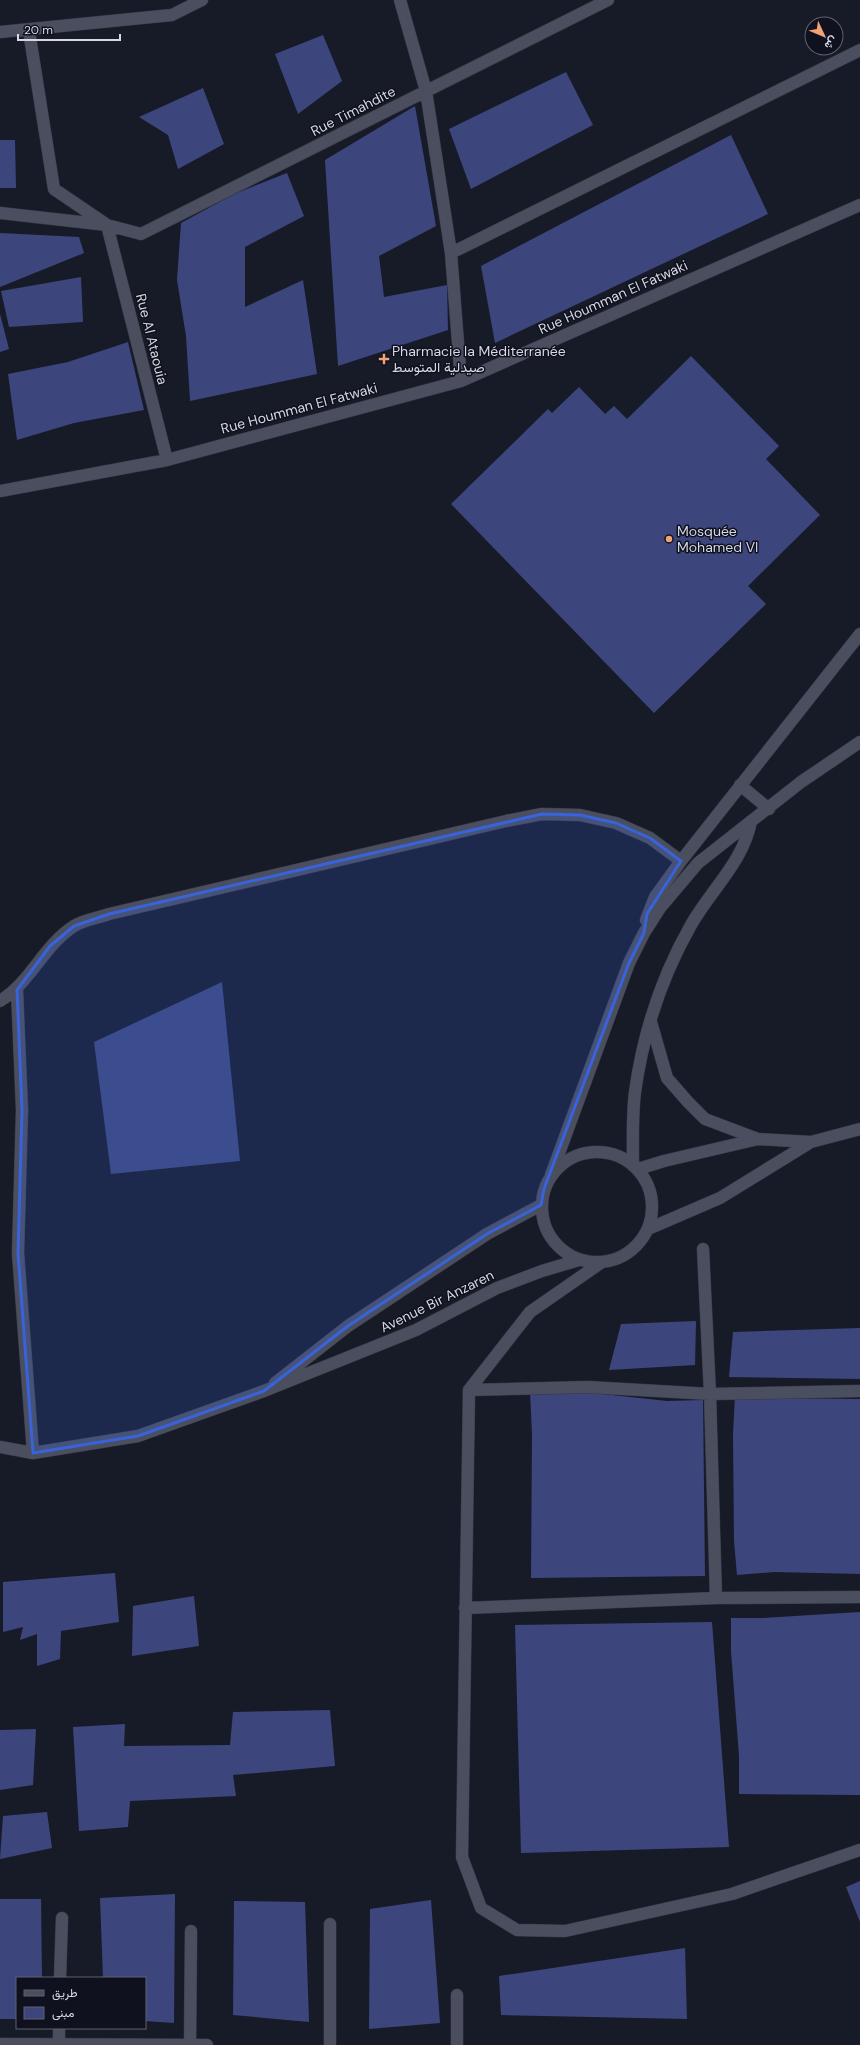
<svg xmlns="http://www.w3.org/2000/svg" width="860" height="2045" font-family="'DM Sans',Vazirmatn,sans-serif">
	<rect width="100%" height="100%" fill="#171b28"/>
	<path fill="#3c467c" d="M323,35L342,81L298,114L275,54Z
		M566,72L593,125L471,189L449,129Z
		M203,88L224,144L178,169L168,135L139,117Z
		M415,106L436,226L379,256L384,297L447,285L448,330L338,366L325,160Z
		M731,135L768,214L495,343L481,266Z
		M0,140H15L16,188H0Z
		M287,173L304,216L245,247V307L303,280L317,374L190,401L186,336L177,280L181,223L234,194Z
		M0,233L79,237L84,253L0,287Z
		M81,277L83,322L9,327L1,291Z
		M0,314L9,349L0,352Z
		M128,342L144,410L74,423L17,440L8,374L68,362Z
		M691,356L779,446L766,459L820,515L748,586L766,604L654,713L451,504L548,409L552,413L579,387L605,414L614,406L627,419Z
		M222,982L240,1161L111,1174L94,1042Z
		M696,1321L695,1365L609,1370L621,1324Z
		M860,1328V1379L729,1377L733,1332Z
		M566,1390L667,1401L703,1400L705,1576L531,1578L532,1434L530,1391Z
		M735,1395L774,1398L860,1399V1574L775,1572L737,1575L734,1541L733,1434Z
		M115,1573L119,1622L61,1631L60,1659L37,1666V1634L20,1640L23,1627L3,1632V1582Z
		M194,1596L199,1646L132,1656L133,1606Z
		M860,1612V1795L739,1794V1756L731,1651V1618H763Z
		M712,1622L729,1847L521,1853L515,1625Z
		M330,1710L335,1766L233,1775L236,1796L130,1801L128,1827L79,1831L73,1727L125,1724L124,1746L230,1745L233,1712Z
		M36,1729L33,1785L0,1790V1730Z
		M47,1812L52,1848L0,1859L3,1816Z
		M860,1881V1922L846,1887Z
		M175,1894L174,2023L145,2021V1978H103L100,1898Z
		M0,1899H41L42,1978H17V2019H0Z
		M431,1900L440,2023L369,2029L370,1909Z
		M234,1901L305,1902L309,2022L233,2015Z
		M685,1948L687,2019L501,2015L499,1976Z"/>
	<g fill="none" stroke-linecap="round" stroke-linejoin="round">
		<g stroke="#363843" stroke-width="13">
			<path id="minor" d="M400,0L426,91L451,253L461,381
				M29,31L54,189L107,225L167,460
				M0,32L172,15L202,0
				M0,213L107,225L141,234L608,0
				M451,253L860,50
				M0,491L167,460L461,381L860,205
				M740,785L769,809
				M646,920L655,897L681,861L860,634
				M17,990L22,1110L18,1253L33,1453
				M0,1001C31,982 43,946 74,926C83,920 98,918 109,914L506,821L542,814L580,815L616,823L650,838L681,861
				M651,1022L667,1078L688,1102L705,1119L758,1139
				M542 1207a55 55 0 1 1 110 0a55 55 0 1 1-110 0Z
				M633,1164C633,1140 632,1116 635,1092C643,1034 662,976 691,925C710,891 744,861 751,821
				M638,1169L664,1161L758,1139L811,1142
				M551,1175L629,963L644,933L660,908L698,863L801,782L860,742
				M648,1229L720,1198L811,1142L860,1129
				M703,1249L710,1394L716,1598
				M602,1262L530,1312L469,1390L462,1857L481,1908L517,1930L565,1931L732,1894L860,1850
				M275,1383L348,1326L487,1234L541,1205
				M469,1390L588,1387L710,1394L860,1391
				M0,1447L33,1453L138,1436L264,1391L416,1330L497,1288L542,1271L579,1260
				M465,1608L716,1598L860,1597
				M60,1978L62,1918
				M457,1995V2045
				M0,2044L207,2045
				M59,2045V2028
				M190,2045L191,1931
				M330,2045V1924"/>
		</g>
		<use href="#minor" stroke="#4a4e5e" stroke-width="12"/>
	</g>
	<path fill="#3963da" fill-opacity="0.2" stroke="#3963da" stroke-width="3" stroke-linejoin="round" d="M542,814L580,815L616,823L650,838L681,861L647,914L644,933L629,963L544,1189L541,1205L487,1234L348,1326L264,1391L138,1436L33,1453L18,1253L22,1110L17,990L50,946L74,926L109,914Z"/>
	<g fill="#f0a279" stroke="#0f111f" stroke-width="1.5">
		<path d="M382 353h4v4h4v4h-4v4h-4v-4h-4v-4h4z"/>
		<circle cx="669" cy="539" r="4"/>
	</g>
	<g text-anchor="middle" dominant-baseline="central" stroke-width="3" stroke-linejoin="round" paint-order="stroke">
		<g font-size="14" fill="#d6d8e2" stroke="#0f111f">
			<text transform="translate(353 111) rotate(-27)">Rue Timahdite</text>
			<text transform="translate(613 297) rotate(-24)">Rue Houmman El Fatwaki</text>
			<text transform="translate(152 339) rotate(76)">Rue Al Ataouia</text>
			<text transform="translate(299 408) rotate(-15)">Rue Houmman El Fatwaki</text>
			<text transform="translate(437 1301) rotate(-26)">Avenue Bir Anzaren</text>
		</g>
		<g font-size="14" fill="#d6d8e2" stroke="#0f111f" text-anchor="start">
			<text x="392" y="351">Pharmacie la Méditerranée<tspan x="392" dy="16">صيدلية المتوسط</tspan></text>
			<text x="677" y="531">Mosquée<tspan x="677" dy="16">Mohamed VI</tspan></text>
		</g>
	</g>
	<rect x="16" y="1977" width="130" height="52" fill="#0f111f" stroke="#5f616d"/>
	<rect x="24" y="1990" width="20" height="6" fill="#4a4e5e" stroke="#5f616d"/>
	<text x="52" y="1997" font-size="12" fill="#d6d8e2">طريق</text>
	<rect x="24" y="2007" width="20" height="12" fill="#3c467c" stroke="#5f616d"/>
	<text x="52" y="2017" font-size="12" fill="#d6d8e2">مبنى</text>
	<g transform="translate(824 36) rotate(134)"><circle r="19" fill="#0f111f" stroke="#5f616d"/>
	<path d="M0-3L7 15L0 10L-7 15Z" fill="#f0a279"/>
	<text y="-6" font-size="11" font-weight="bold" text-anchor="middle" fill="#d6d8e2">ش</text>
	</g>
	<path d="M18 34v6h102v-6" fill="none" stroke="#d6d8e2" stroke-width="2"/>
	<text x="24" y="34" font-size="12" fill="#d6d8e2" stroke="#0f111f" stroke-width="3" paint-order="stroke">20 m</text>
</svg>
